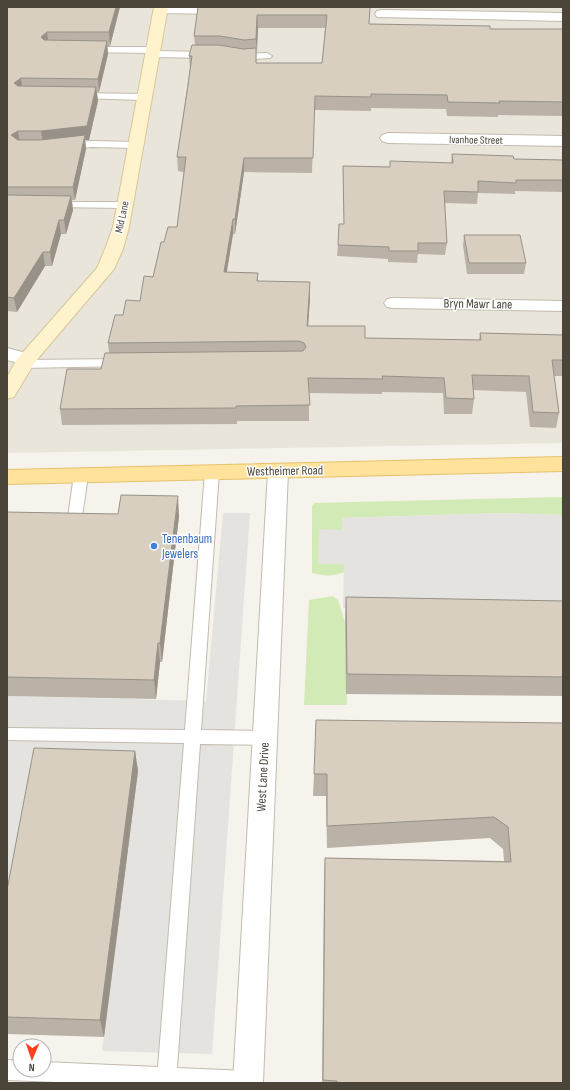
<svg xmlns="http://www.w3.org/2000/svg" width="570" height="1090" font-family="'Sofia Sans Condensed',sans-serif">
	<rect width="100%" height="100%" fill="#f6f3ec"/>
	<path fill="#eae5da" d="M7,7H563V443L7,453Z"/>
	<path fill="#d2eab5" d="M563,497V515L504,513L342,518L343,530H319L344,563V572C333,577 323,576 312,573V506L314,503Z
		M333,596L338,600L345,622L347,705H304L309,600Z"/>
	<path fill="#e5e3e0" d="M223,513H250L212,1054L102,1051L138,771L7,936V696L206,701Z
		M504,513L563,515V611L343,608L344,564H318L319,529L342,530V518Z"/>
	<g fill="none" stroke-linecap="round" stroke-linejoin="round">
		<g stroke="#c2bbae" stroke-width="2">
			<path id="lane" d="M160,8H216L220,11L216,14L157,13L156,11L157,9Z
				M89,47H153L156,48L157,51L208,52L213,55L208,58L152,57L149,56L148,53L86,52L84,50Z
				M267,53L272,56L270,58L239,60L234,57L239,54Z
				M79,93L144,94L149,97L144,100L76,98L74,96Z
				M92,141L136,142L141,145L136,148L92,147L68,149L63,146L68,143Z
				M53,202H125L130,205L125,208L49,207L48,205L49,203Z
				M122,359L126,360L128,363L126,366L24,368L20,367L18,364L20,361L24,360Z
				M212,467L217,469L219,472L201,730L265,731L271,733L273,738L271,743L265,745L200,744L177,1068L248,1071L255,1074L258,1081L257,1083H82L7,1080V1060L20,1061V1070H44V1062L158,1067L184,743L7,740V728L185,730L205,472L207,469Z
				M81,470L86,472L88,475L82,517L80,520L75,522L70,520L68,517L74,475L76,472Z"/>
		</g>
		<g stroke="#c2bbae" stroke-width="2">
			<path id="street" d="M382,10L563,13V21L377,17L375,14L377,11Z
				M388,133L563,136V146L388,143L382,141L380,138L382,135Z
				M393,298L563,301V311L393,308L387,307L384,303L387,299Z
				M7,348L34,355L37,359L34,363L27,365L7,360Z
				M278,464L285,466L288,471L263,1083H233L268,471L271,466Z"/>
		</g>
		<g stroke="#d6c79b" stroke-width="2">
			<path id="secondary" d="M154,7H168L129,227L123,249L114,269L35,362L14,397L7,399V377L17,359L97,268L105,249L113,227Z"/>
		</g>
		<g stroke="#e6c16a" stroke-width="2">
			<path id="primary" d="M563,457V471L7,484V470Z"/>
		</g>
		<use href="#lane" fill="#fff" fill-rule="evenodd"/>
		<use href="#street" fill="#fff" fill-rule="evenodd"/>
		<use href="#secondary" fill="#fff3cd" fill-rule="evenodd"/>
		<use href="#primary" fill="#ffe39c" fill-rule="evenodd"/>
	</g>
	<path fill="#bab2a6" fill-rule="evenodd" d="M7,7H120L110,46H107L108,54L99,92H97L98,101L89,140H85L86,149L75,200H72L73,210L66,234H61L52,266H45L17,312L7,311Z
		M198,7H370L369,24L490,29H563V116L498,115V117L447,116L446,109L371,108V111L314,110L312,173L244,172L235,234H233L227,272L258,273V281L310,298L308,326L365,338L479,340L480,333L563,335V376H554L559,413L556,428L530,427L526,392L473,390L474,399L472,414H444L443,393L382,392V394L309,393V421H237V424L62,425L60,409L101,369L109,353L108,343L123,315L140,301L153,277L164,242L177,227L184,172L178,171L177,157L190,68L189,56L195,45L194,36ZM258,28H325L322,63H256Z
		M452,154L514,159L563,160V192L515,191V194L478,193L477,204L445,203L447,243L445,255L418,254L417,263L388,262V259L337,256L338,245L344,224L343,166L390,167L451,163Z
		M464,235L526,263L524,274H467L463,246Z
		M7,512L179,516L162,662H160L156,699L7,696Z
		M346,597L563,601V696L346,694L345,617Z
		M563,723V1083H322L324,879L325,858L504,861L503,849L490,838L327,848L326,796H313L314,774Z
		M135,751L138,771L104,1037L7,1034V890Z"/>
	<path fill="#979187" d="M116,7H120L110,46L109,32Z
		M257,15L258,28L257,52L256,39Z
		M47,32L49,46L41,37Z
		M107,41L108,54L99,92L98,79Z
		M21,78L23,92L14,83Z
		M96,87L98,101L89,140H85L86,149L75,200L73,187L43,144L41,131Z
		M18,131L20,144L11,135Z
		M244,158V172L235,234V219Z
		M71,196L73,210L66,234L64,220Z
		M233,219V234L224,287V272Z
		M59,220L61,234L52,266L50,252Z
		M43,252L45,266L17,312L14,298Z
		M310,282V298L307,341V326Z
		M178,496L179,516L162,662L160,643Z
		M158,643L160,662L156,699L154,680Z
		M135,751L138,771L104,1037L100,1020Z"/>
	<path fill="#d8cfc1" stroke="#979187" d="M7,7H116L109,32H47L41,37L44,40L107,41L98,79L21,78L14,83L18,86L96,87L87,126L41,131H18L11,135L18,140H41L85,135L73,187H7Z
		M198,7H370L369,24L490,26V29H563V102L499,101L500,103L448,102L447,95L371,94V97L315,96L313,158H244L235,219H233L224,272L258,273L257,281L310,282L307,326H365V338L481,340L480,333L563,335V360H552L559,413L533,412L529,376L472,375L474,399L446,398L444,378L382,376L383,379L308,378L310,405L236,406V408L60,409L67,369H101L105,353L303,351L306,347L304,343L299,341L108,343L115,315H123L126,300L140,301L144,276L153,277L161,242H164L168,227H177L186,157H177L187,92L192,56H189L192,45H219L243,49L256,48V63H322L327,15H257L256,39L244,40L220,36H194Z
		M452,154L513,156L514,159L563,160V180H516V183L478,181V192L444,191L447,243H418V251H389V247L338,245L339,224H344L343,166L390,167V161L453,163Z
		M7,195L71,196L64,220H59L50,252H43L14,298L7,297Z
		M464,235H520L526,263H469Z
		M121,495L178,496L160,643H158L154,680L7,677V512L118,514Z
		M346,597L563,601V677L347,674Z
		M316,720L563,723V1083H337V1081L323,1080L325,858L511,862L508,827L494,817L327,826V774H314Z
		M34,748L135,751L100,1020L7,1017V890Z"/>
	<circle fill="#3f7fe0" stroke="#fff" stroke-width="1.5" cx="154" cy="546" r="4"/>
	<g text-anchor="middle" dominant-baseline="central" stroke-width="3" stroke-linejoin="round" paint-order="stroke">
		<g font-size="11" fill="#4b4439" stroke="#fff">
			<text transform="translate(476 140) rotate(1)">Ivanhoe Street</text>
			<text transform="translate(122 217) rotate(-78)">Mid Lane</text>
		</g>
		<g font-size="13" fill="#4b4439" stroke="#fff">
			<text transform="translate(478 304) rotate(1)">Bryn Mawr Lane</text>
			<text transform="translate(285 471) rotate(-1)">Westheimer Road</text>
			<text transform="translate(263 777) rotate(-87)">West Lane Drive</text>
		</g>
		<g font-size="13" fill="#366cbe" stroke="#fff" text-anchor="start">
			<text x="162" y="539">Tenenbaum<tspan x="162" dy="15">Jewelers</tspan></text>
		</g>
	</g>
	<rect width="570" height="1090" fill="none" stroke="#4b4439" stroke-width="16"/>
	<g transform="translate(32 1058) rotate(182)"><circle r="19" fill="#ffffff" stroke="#b7b4b0"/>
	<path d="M0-3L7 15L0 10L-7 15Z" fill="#fc3f1d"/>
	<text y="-6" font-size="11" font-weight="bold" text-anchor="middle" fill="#4b4439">N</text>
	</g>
</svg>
